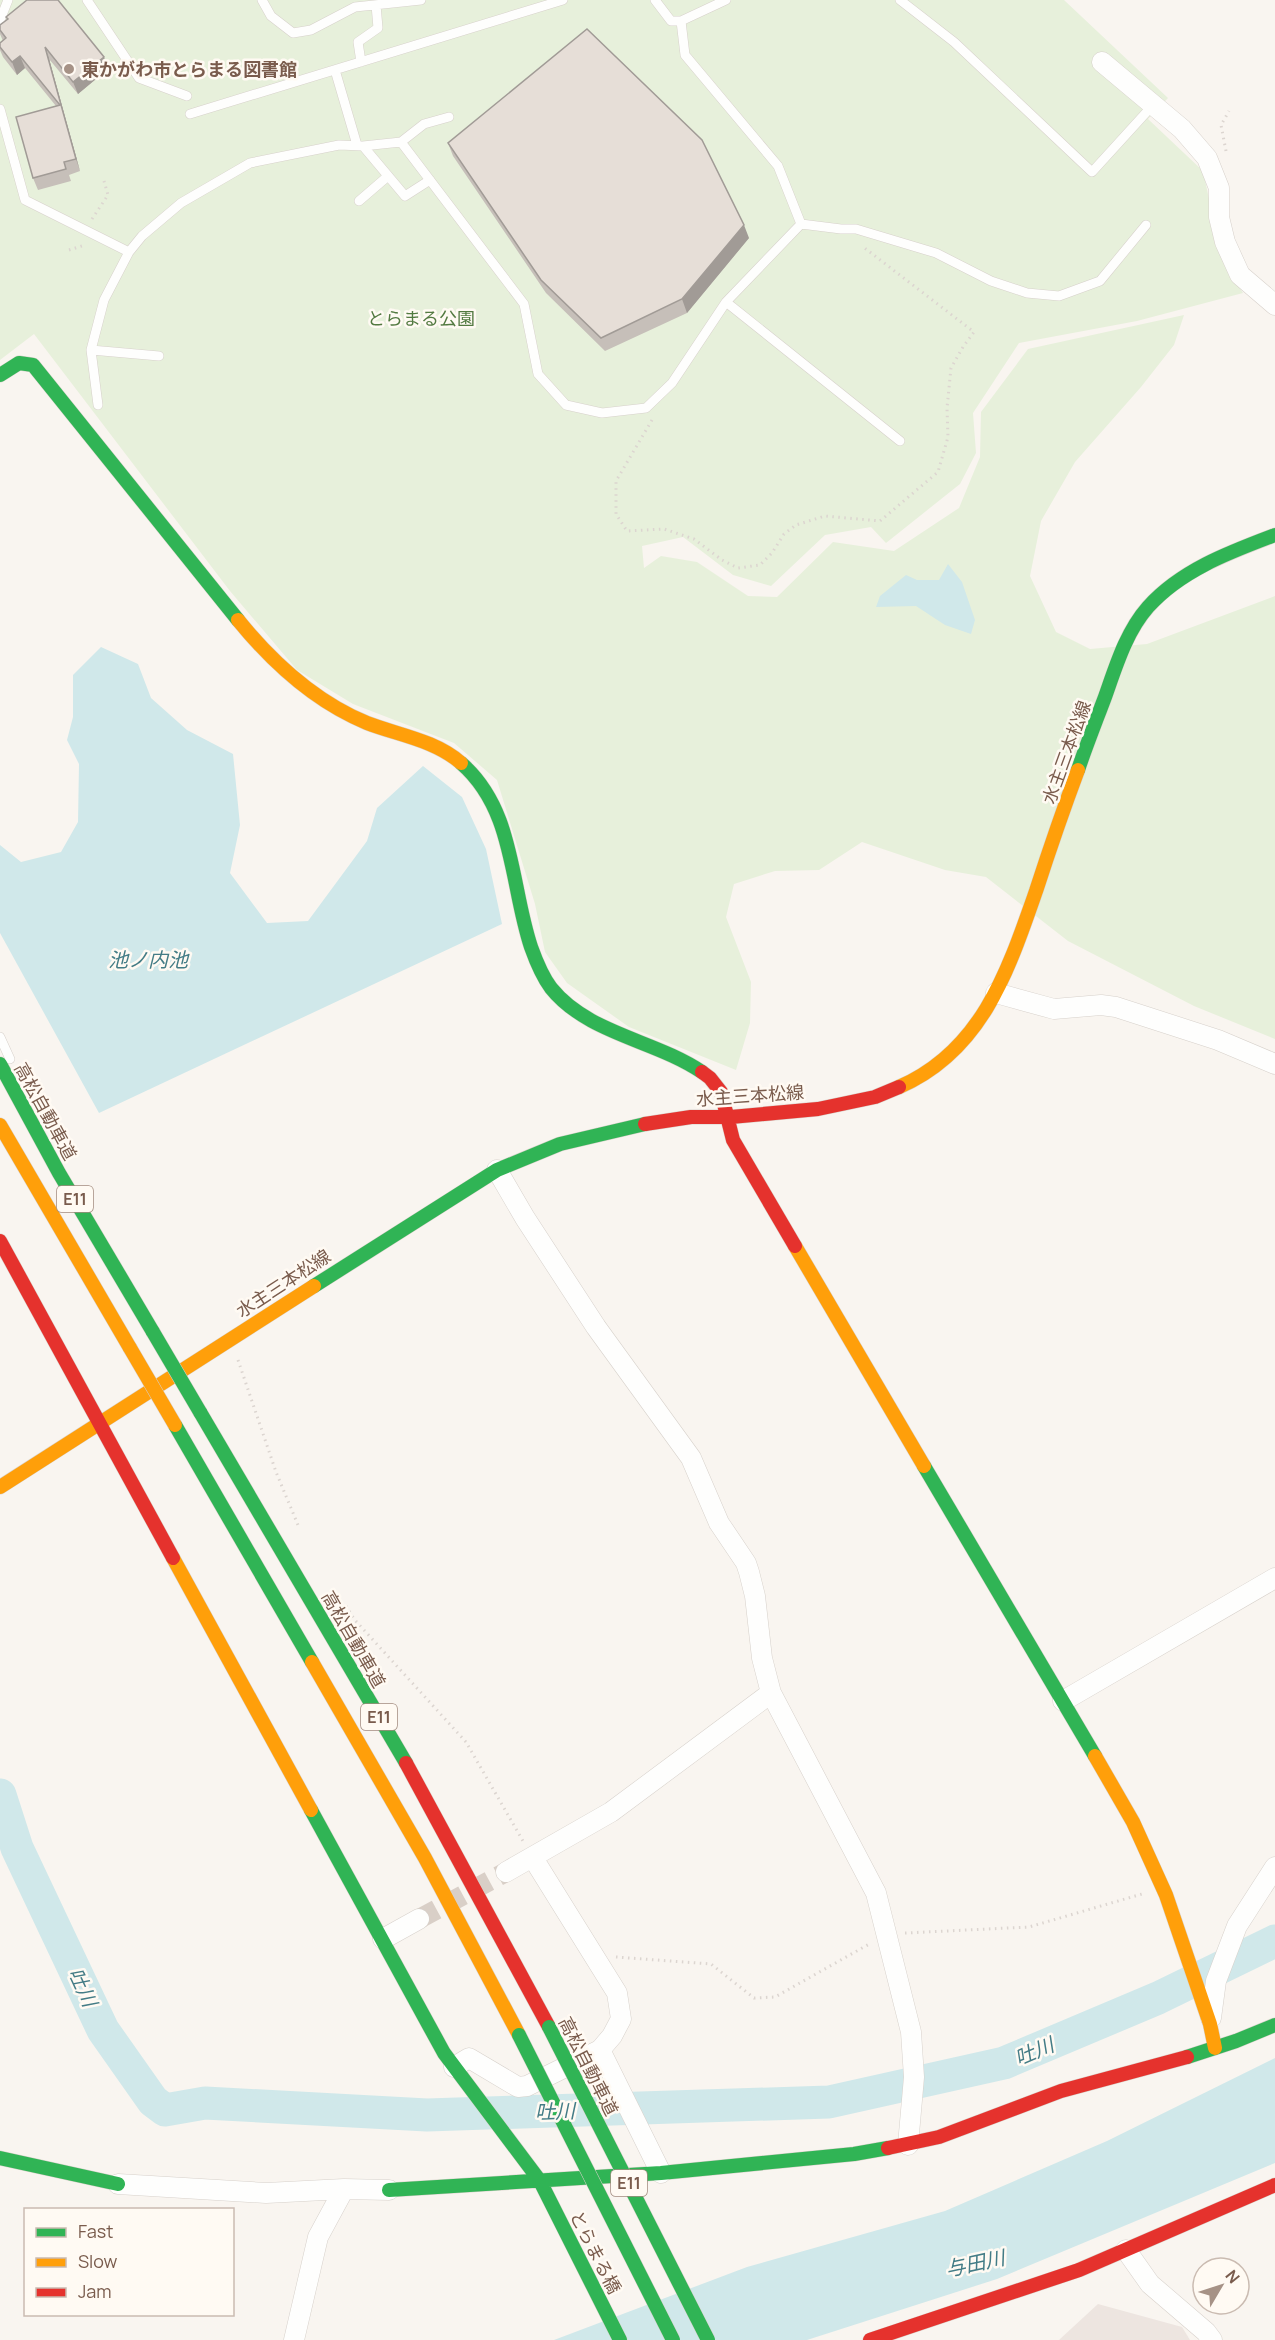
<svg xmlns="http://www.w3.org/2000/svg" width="1275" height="2340" font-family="Manrope,'Noto Sans JP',sans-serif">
	<rect width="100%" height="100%" fill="#f9f5f0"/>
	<path fill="#ede5e0" d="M1098,2304L1182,2327L1190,2340H1059Z"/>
	<path fill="#e7f0db" d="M0,0H1064L1168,98L1148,119L1203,171L1222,259L1243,293L1137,321L1019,343L973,413L976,453L960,484L886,543L871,527L825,535L771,586L733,575L683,537L642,546L644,568L661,556L697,562L748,596L777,597L833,542L894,551L959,508L980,457L981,412L1028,349L1184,315L1174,345L1141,387L1075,462L1041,521L1030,576L1056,632L1090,649L1147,644L1275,596V1039L1194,1006L1068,941L986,877L945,870L862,842L819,870L775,871L734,884L726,917L751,982L750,1023L736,1070L629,1027L567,983L545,952L535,904L497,780L454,743L353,704L297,670L230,591L34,334L0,360Z"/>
	<path fill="#d0e8ea" d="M948,564L962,582L975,620L971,634L945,625L916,606L876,607L880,596L906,575L917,580H939Z
		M101,647L138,664L151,698L187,730L233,754L240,825L230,873L267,923L308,921L367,841L377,808L423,766L462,797L486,849L502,924L99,1113L0,933V845L21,862L61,852L78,822L79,764L67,740L73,717V675Z
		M1275,2058V2163L997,2279L807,2340H554L747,2267L945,2211L1107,2141Z"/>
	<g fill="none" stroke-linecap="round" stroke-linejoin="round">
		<path stroke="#d0e8ea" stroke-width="33" d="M0,1795L17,1848L103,2030L153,2101L165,2110L205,2103L427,2115L829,2102L1004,2063L1158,1998L1275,1941"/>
		<path stroke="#d9cfc7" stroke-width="20" stroke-dasharray="20 10" stroke-linecap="butt" d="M419,1919L506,1872"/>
		<g stroke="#d7d1cb" stroke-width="10">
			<path id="lane" d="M87,0L139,78L187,96
				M262,0L271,16L293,33L311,30L355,7L421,0
				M655,0L671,21H681
				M900,0L954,42L1092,172L1153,105
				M0,20L8,0
				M361,62L358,42L378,28L376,5
				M335,70L357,145
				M0,109L25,200L129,252
				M190,114L563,0
				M401,142L424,124L449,117
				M363,146L405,196L430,180
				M359,201L388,176
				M801,224L841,229H856L936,253L991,281L1027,293L1059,296L1100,281L1146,225
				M726,302L900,441
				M91,350L159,356
				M98,405L91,350L104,300L129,252L142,236L181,203L250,163L339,145L363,146L401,142L524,304L538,374L566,405L602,413L646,408L672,383L726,302L801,224L778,166L685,55L681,21L726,0
				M0,1037L10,1059"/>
		</g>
		<g stroke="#d7d1cb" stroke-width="21">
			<path id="street" d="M1102,62L1182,129L1207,158L1219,188V217L1225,242L1240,275L1275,305
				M996,993L1054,1009L1101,1005L1116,1007L1218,1040L1275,1064
				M497,1170L525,1218L596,1327L691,1458L719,1523L746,1563L749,1572L755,1596L762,1658L771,1693L876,1893L911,2032L914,2077L908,2145
				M1063,1701L1275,1578
				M506,1872L611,1812L771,1693
				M383,1939L419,1919
				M1211,2018L1216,1981L1237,1926L1275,1867
				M600,2050L661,2173
				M454,2067L469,2058L518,2087L527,2086L600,2050L612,2036L621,2019L617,1993L533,1858
				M118,2184L266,2193L344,2189L389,2190
				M1126,2250L1150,2284L1206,2332L1212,2340
				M294,2340L318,2237L344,2189"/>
		</g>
		<g stroke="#d9d2cb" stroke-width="15">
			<path id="fast" d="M0,375L19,363L33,365L238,620
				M461,763C515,810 510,884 531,947C536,961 542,976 551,988C588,1034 655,1040 702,1072
				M1078,770C1086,746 1096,721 1105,697C1116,666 1126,632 1148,607C1181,570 1230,552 1275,535
				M0,1064L59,1173L153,1332
				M314,1286L497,1170L560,1144L645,1124
				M200,1412L406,1763
				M175,1425L312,1662
				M924,1466L1095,1756
				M311,1810L444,2053L540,2181L620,2340
				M1187,2057L1236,2041L1275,2025
				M0,2158L118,2184
				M389,2190L661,2173L854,2154L888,2148"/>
		</g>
		<g stroke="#d9d2cb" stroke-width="15">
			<path id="slow" d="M238,620C273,663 316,702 367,723C398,735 435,740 461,763
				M899,1087C982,1051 1008,971 1036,891C1049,851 1063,810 1078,770
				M0,1125L130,1348
				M795,1246L924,1466
				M0,1487L314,1286
				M173,1558L311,1810
				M312,1662L425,1858L519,2035
				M1095,1756L1133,1822L1166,1895L1210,2024L1215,2048"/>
		</g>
		<g stroke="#d9d2cb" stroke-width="15">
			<path id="jam" d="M702,1072L710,1078L721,1092L733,1140L795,1246
				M645,1124L691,1117H731L818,1109L875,1097L899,1087
				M0,1241L173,1558
				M406,1763L549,2027
				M888,2148L939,2137L1061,2091L1187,2057
				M870,2340L1079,2270L1275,2185"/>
		</g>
		<path stroke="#dcd5d0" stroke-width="3" stroke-dasharray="1.5 4.5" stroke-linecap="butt" d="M1226,151L1221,125L1229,111
			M92,219L108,195L104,181
			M69,250L85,245
			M652,420L616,481V514L627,531L664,529L694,539L722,560L738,568L760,565L772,553L784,534L796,525L825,516L880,521L938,472L948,437L947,408L951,368L963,347L974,332L862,246
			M238,1360L276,1472L298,1525
			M346,1606L354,1619L466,1742L523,1841
			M905,1933L1029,1927L1142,1894
			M616,1957L711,1964L754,1998L775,1997L871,1943"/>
		<use href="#lane" stroke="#fefefd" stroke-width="9"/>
		<use href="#street" stroke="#fefefd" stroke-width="20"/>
		<use href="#fast" stroke="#30b455" stroke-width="14"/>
		<use href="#slow" stroke="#ff9f0a" stroke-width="14"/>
		<use href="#jam" stroke="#e5322d" stroke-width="14"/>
		<g stroke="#dad1cc" stroke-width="15" stroke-linecap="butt">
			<path id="fast-bridge" d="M153,1332L200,1412
				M549,2027L708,2340
				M519,2035L673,2340"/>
		</g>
		<g stroke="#dad1cc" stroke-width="15" stroke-linecap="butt">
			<path id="slow-bridge" d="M130,1348L175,1425"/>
		</g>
		<use href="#fast-bridge" stroke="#30b455" stroke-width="14"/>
		<use href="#slow-bridge" stroke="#ff9f0a" stroke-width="14"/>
	</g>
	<path fill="#c6bfb9" d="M6,17L108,69L78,94L49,59L80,171L69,175L71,181L38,190L33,178L56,106L25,68L17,75L3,57L0,50V43L3,41L0,34V25L7,19Z
		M448,143L749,238L687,313L605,351L546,293L453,156Z"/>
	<path fill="#a19b96" d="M45,47L49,59L80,171L76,159Z
		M20,56L25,68L17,75L12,62Z
		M104,57L108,69L78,94L73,82Z
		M744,225L749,238L687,313L682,299Z"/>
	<path fill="#e6ded7" stroke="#a19b96" stroke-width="1.5" d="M27,0H58L104,57L73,82L45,47L76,159L64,162L66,169L33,178L16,117L60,105L20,56L12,62L0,47V43L6,38L0,30V25L8,19L6,17Z
		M587,29L702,140L744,225L682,299L601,338L541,280L448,143Z"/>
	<circle fill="#a69286" stroke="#fffaf3" stroke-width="2" cx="69" cy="69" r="6"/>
	<g text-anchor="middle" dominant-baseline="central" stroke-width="5" stroke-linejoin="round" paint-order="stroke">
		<g fill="#fffaf3" stroke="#a28b7f" stroke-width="1.5">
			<rect x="57" y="1186" width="36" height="26" rx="4.5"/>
			<rect x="361" y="1704" width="36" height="26" rx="4.5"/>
			<rect x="611" y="2170" width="36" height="26" rx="4.5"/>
		</g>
		<g font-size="16" font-weight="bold" fill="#7a5c4d">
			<text x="75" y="1199">E11</text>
			<text x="379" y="1717">E11</text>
			<text x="629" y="2183">E11</text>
		</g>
		<g font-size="18" font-weight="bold" fill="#7a5c4d" stroke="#fffaf3" text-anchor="start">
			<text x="81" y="69">東かがわ市とらまる図書館</text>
		</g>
		<g font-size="18" fill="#537a41" stroke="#fffaf3">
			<text x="421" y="318">とらまる公園</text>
		</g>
		<g font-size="18" fill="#7a5c4d" stroke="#fffaf3">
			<text transform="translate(1066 752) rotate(-70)">水主三本松線</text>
			<text transform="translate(750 1095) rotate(-4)">水主三本松線</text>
			<text transform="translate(46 1111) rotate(61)">高松自動車道</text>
			<text transform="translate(283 1283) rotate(-33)">水主三本松線</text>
			<text transform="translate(354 1639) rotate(60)">高松自動車道</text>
			<text transform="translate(589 2066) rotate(63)">高松自動車道</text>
			<text transform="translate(596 2252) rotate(63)">とらまる橋</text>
		</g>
		<g font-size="20" font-style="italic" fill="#437c86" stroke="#fffaf3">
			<text x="148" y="959">池ノ内池</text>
			<text transform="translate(83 1987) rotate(65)">吐川</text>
			<text transform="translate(1034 2051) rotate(-23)">吐川</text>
			<text transform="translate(555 2111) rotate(-2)">吐川</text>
			<text transform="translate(975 2263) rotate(-12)">与田川</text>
		</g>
	</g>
	<rect x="24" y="2208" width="210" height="108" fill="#fffaf3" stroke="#cabbb1" stroke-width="1.5"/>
	<rect x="36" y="2228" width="30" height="9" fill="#30b455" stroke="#cabbb1" stroke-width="1.5"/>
	<text x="78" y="2238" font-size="18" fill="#7a5c4d">Fast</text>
	<rect x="36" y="2258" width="30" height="9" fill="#ff9f0a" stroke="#cabbb1" stroke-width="1.5"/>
	<text x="78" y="2268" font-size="18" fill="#7a5c4d">Slow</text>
	<rect x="36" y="2288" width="30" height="9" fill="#e5322d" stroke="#cabbb1" stroke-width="1.5"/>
	<text x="78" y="2298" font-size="18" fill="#7a5c4d">Jam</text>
	<g transform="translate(1221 2286) rotate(51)"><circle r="28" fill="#fffaf3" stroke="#cabbb1" stroke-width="1.5"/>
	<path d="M0-4.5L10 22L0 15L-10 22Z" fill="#a69286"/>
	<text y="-9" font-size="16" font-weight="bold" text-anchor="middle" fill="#7a5c4d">N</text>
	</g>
</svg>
